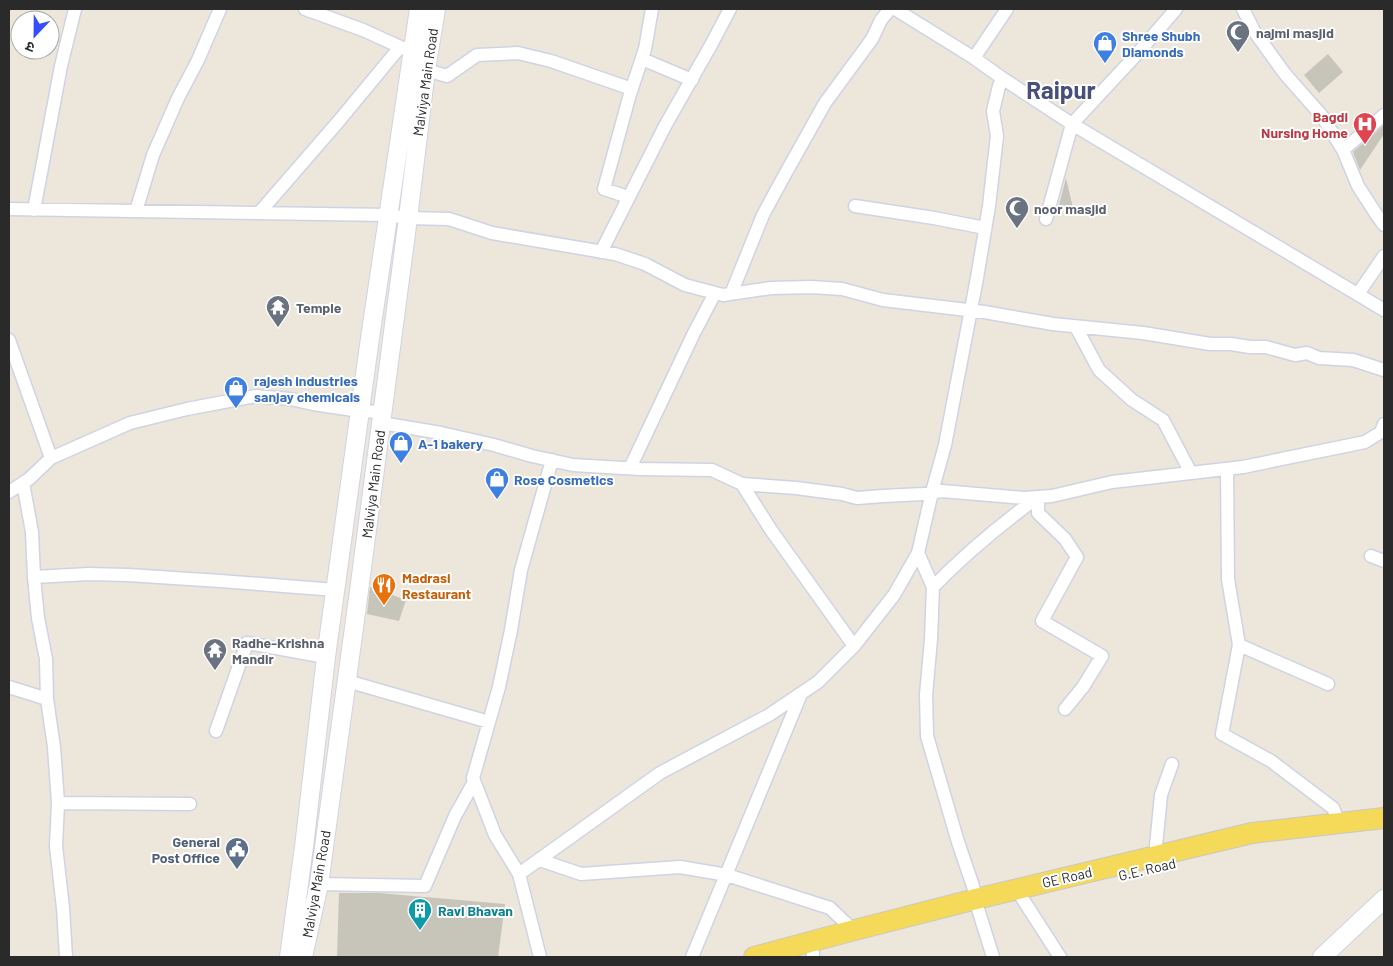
<svg xmlns="http://www.w3.org/2000/svg" width="1393" height="966" font-family="Barlow,'Noto Sans Devanagari',sans-serif">
	<rect width="100%" height="100%" fill="#ece6db"/>
	<path fill="#c7c4ba" d="M1328,54L1343,72L1319,93L1304,75Z
		M1384,125V134L1360,170L1353,152Z
		M1066,178L1073,208L1064,210L1058,209Z
		M370,587L406,600L399,621L367,614Z
		M339,893H379L505,904L498,957H337Z"/>
	<g fill="none" stroke-linecap="round" stroke-linejoin="round">
		<g stroke="#d0d3e3" stroke-width="15">
			<path id="street" d="M305,9L363,30L407,50
				M895,9L974,58L1002,78L1072,124L1384,310
				M1243,9L1254,31L1285,74L1322,116L1343,150L1358,186L1378,217L1384,225
				M974,58L1007,9
				M642,59L692,80
				M426,70L447,76L477,55L518,53L551,61L632,89
				M1343,150L1384,115
				M628,197L604,189L630,94L645,49L652,9
				M855,206L934,218L985,228
				M9,209L388,215L408,218L449,219L492,233L615,254L645,264L685,285L723,295L771,288L811,287L842,289L883,300L984,312L1053,324L1143,333L1210,344H1231L1250,347H1266L1295,355L1307,353L1319,358L1353,360L1384,370
				M34,210L61,66L75,9
				M136,211L153,155L178,98L198,60L220,9
				M259,213L338,122L400,47
				M1046,219L1072,124L1138,53L1176,9
				M601,252L665,126L711,45L730,9
				M731,294L763,215L783,178L825,103L872,39L881,20L890,9
				M1358,294L1384,256
				M1076,327L1099,370L1132,400L1163,420L1191,473
				M9,340L51,458
				M381,423L441,433L494,445L532,456L573,465L640,469L712,470L742,484L796,488L842,494L857,498L883,496L923,494L942,491L1024,498L1052,496L1112,482L1243,467L1365,442L1381,432L1384,424
				M630,468L694,333L715,293
				M1227,469L1228,579L1239,645L1222,734L1271,761L1333,808L1339,823
				M23,483L32,532L34,577L38,618L46,659L47,699L54,747L58,803L56,846L63,908L66,957
				M742,484L771,530L854,646
				M9,492L29,479L51,458L130,423L187,409L256,396L290,399L313,404L360,411L382,412
				M1038,497V513L1065,539L1077,557L1042,621L1102,656L1083,687L1065,709
				M918,553L933,587
				M1371,556L1384,561
				M34,577L89,574L128,575L220,581L336,590
				M1239,645L1328,684
				M347,681L489,722
				M9,687L47,699
				M216,731L247,643L326,657
				M58,803L190,804
				M1155,856L1161,795L1172,764
				M540,860L581,874L680,867L727,875L830,908L853,930
				M519,874L660,773L769,715L818,682L854,646L894,595L918,553L932,492L945,445L977,278L989,206L997,136L993,111L999,86L1002,78
				M319,884L425,886L455,816L474,782
				M1022,898L1060,957
				M813,953V957
				M540,957L519,874L495,835L473,778L499,687L511,630L521,570L552,460
				M692,957L801,694
				M993,957L978,909L973,886L958,842L927,736L926,695L931,639L933,587C966,553 1000,525 1038,497"/>
		</g>
		<g stroke="#d0d3e3" stroke-width="20">
			<path id="secondary" d="M289,957L304,847L326,657L370,338L419,9
				M303,957L319,884L359,591L408,218L426,70L436,9
				M1322,957L1384,899"/>
		</g>
		<g stroke="#c8c8c8" stroke-width="22">
			<path id="primary" d="M754,957L847,932L976,899L1252,833L1384,818"/>
		</g>
		<use href="#street" stroke="#fff" stroke-width="12"/>
		<use href="#secondary" stroke="#fff" stroke-width="18"/>
		<use href="#primary" stroke="#f4da58" stroke-width="20"/>
	</g>
	<defs>
		<g id="mosque-pin" transform="scale(1.25)"><path d="M0 17L-7.5 6A9.5 9.5 0 1 1 7.5 6Z" fill="#6b7280" stroke="#fff"/><path d="M3.5-4.9A6 6 0 1 0 3.5 4.9A5 5 0 1 1 3.5-4.9Z" fill="#fff"/></g>
		<g id="shop-pin" transform="scale(1.25)"><path d="M0 17L-7.5 6A9.5 9.5 0 1 1 7.5 6Z" fill="#3f7fe0" stroke="#fff"/><path d="M-5-2.5h2.3a2.7 3.5 0 0 1 5.4 0H5L5.5 6h-11ZM-1.5-2.5h3a1.5 2.3 0 0 0-3 0Z" fill="#fff"/></g>
		<g id="hospital-pin" transform="scale(1.25)"><path d="M0 17L-7.5 6A9.5 9.5 0 1 1 7.5 6Z" fill="#e0444e" stroke="#fff"/><path d="M-5-5h3v3.5h4V-5h3V5h-3V1.5h-4V5h-3Z" fill="#fff"/></g>
		<g id="temple-pin" transform="scale(1.25)"><path d="M0 17L-7.5 6A9.5 9.5 0 1 1 7.5 6Z" fill="#6b7280" stroke="#fff"/><path d="M0-6L5-2H3V0L6.5 2.5H4V6H1.5V3h-3V6H-4V2.5H-6.5L-3 0V-2H-5Z" fill="#fff"/></g>
		<g id="restaurant-pin" transform="scale(1.25)"><path d="M0 17L-7.5 6A9.5 9.5 0 1 1 7.5 6Z" fill="#e8710a" stroke="#fff"/><path d="M-5-6h1v4h1v-4h1v4h1v-4h1v5L-1.5 .5V6h-2V.5L-5-1ZM5-6V6H3V1.5H1.5Q1.5-4 5-6Z" fill="#fff"/></g>
		<g id="civic-pin" transform="scale(1.25)"><path d="M0 17L-7.5 6A9.5 9.5 0 1 1 7.5 6Z" fill="#5c6f8a" stroke="#fff"/><path d="M-.6-6.5H3V-4.5H.6V-3L4-1V1h2V6H-6V1h2V-1L-.6-3ZM-1.2 2.5V6h2.4V2.5Z" fill="#fff"/></g>
		<g id="building-pin" transform="scale(1.25)"><path d="M0 17L-7.5 6A9.5 9.5 0 1 1 7.5 6Z" fill="#0f9aa8" stroke="#fff"/><path d="M-4-6H4V6H1V3H-1V6H-4ZM-2.5-4.3h1.7v1.8h-1.7ZM.8-4.3h1.7v1.8H.8ZM-2.5-1h1.7V.8h-1.7ZM.8-1h1.7V.8H.8Z" fill="#fff"/></g>
	</defs>
	<g fill-rule="evenodd">
		<use href="#mosque-pin" x="1238" y="32"/>
		<use href="#shop-pin" x="1105" y="43"/>
		<use href="#hospital-pin" x="1365" y="124"/>
		<use href="#mosque-pin" x="1017" y="208"/>
		<use href="#temple-pin" x="278" y="307"/>
		<use href="#shop-pin" x="236" y="388"/>
		<use href="#shop-pin" x="401" y="443"/>
		<use href="#shop-pin" x="497" y="479"/>
		<use href="#restaurant-pin" x="384" y="585"/>
		<use href="#temple-pin" x="215" y="650"/>
		<use href="#civic-pin" x="237" y="849"/>
		<use href="#building-pin" x="420" y="910"/>
	</g>
	<g text-anchor="middle" dominant-baseline="central" stroke-width="4" stroke-linejoin="round" paint-order="stroke">
		<g font-size="14" font-weight="bold" fill="#5b616d" stroke="#fff" text-anchor="start">
			<text x="1256" y="32">najmi masjid</text>
			<text x="1034" y="208">noor masjid</text>
			<text x="296" y="307">Temple</text>
			<text x="232" y="642">Radhe-Krishna<tspan x="232" dy="16">Mandir</tspan></text>
		</g>
		<g font-size="14" font-weight="bold" fill="#366cbe" stroke="#fff" text-anchor="start">
			<text x="1122" y="35">Shree Shubh<tspan x="1122" dy="16">Diamonds</tspan></text>
			<text x="254" y="380">rajesh industries<tspan x="254" dy="16">sanjay chemicals</tspan></text>
			<text x="418" y="443">A-1 bakery</text>
			<text x="514" y="479">Rose Cosmetics</text>
		</g>
		<g font-size="14" fill="#2a2a2a" stroke="#fff">
			<text transform="translate(425 82) rotate(-82)">Malviya Main Road</text>
			<text transform="translate(373 484) rotate(-83)">Malviya Main Road</text>
			<text transform="translate(1147 869) rotate(-13)">G.E. Road</text>
			<text transform="translate(1067 877) rotate(-13)">GE Road</text>
			<text transform="translate(316 884) rotate(-80)">Malviya Main Road</text>
		</g>
		<g font-size="14" font-weight="bold" fill="#be3a42" stroke="#fff" text-anchor="end">
			<text x="1348" y="116">Bagdi<tspan x="1348" dy="16">Nursing Home</tspan></text>
		</g>
		<g font-size="14" font-weight="bold" fill="#c56008" stroke="#fff" text-anchor="start">
			<text x="402" y="577">Madrasi<tspan x="402" dy="16">Restaurant</tspan></text>
		</g>
		<g font-size="14" font-weight="bold" fill="#4e5e75" stroke="#fff" text-anchor="end">
			<text x="220" y="841">General<tspan x="220" dy="16">Post Office</tspan></text>
		</g>
		<g font-size="14" font-weight="bold" fill="#0d838f" stroke="#fff" text-anchor="start">
			<text x="438" y="910">Ravi Bhavan</text>
		</g>
		<g font-size="24" font-weight="bold" fill="#494f7c" stroke="#fff">
			<text x="1061" y="89">Raipur</text>
		</g>
	</g>
	<rect width="1393" height="966" fill="none" stroke="#2a2a2a" stroke-width="20"/>
	<g transform="translate(35 35) rotate(202)"><circle r="24" fill="#ffffff" stroke="#aaaaaa"/>
	<path d="M0-4L9 19L0 12L-9 19Z" fill="#364ffe"/>
	<text y="-8" font-size="14" font-weight="bold" text-anchor="middle" fill="#2a2a2a">उ</text>
	</g>
</svg>
